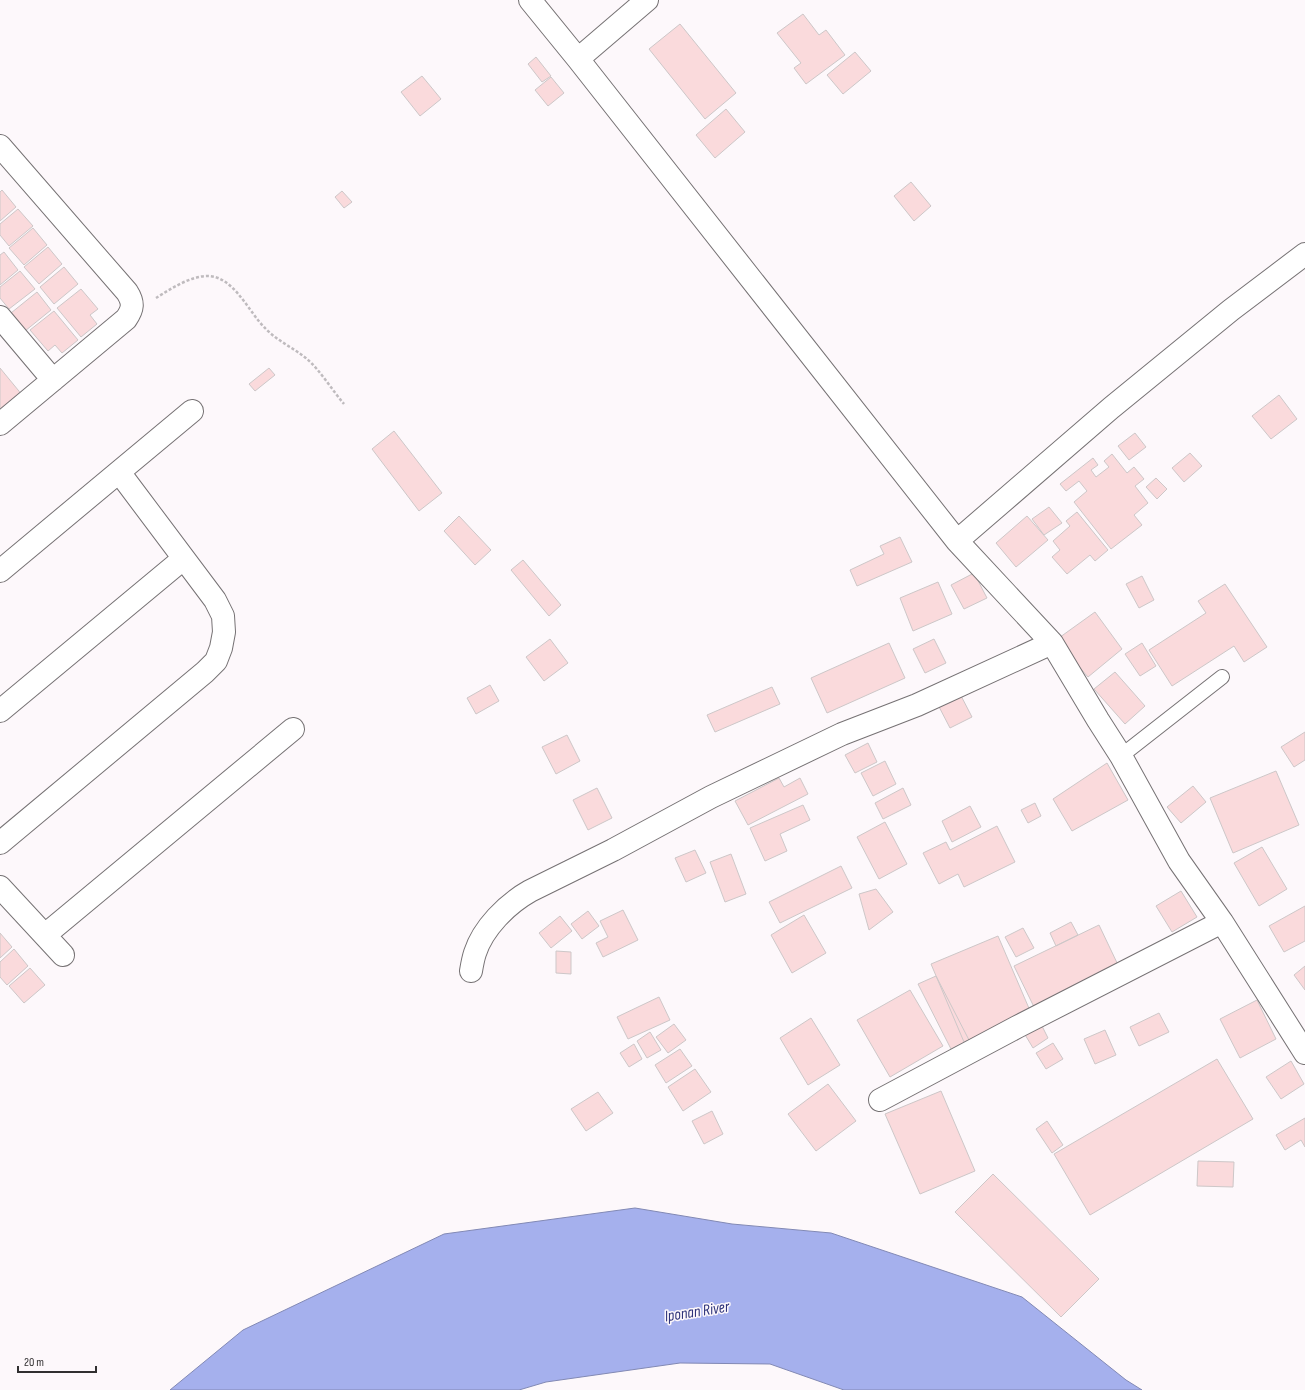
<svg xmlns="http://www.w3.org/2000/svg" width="1305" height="1390" font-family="'Sofia Sans Condensed',sans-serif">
	<rect width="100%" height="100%" fill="#fdf8fb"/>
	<path fill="#a5b0ed" stroke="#8289b4" d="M635,1208L732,1224L831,1233L1022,1297L1126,1380L1142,1390H844L770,1364L680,1363L546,1382L519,1390H170L243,1330L444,1234Z"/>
	<path fill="#fadadc" stroke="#cdc7c8" d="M803,14L819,35L826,30L845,55L806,84L794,68L801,63L777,33Z
		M680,24L736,93L705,119L649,49Z
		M855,52L871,71L843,94L827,75Z
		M536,57L551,76L542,82L528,64Z
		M422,76L441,99L420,116L401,92Z
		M551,77L564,93L548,106L535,90Z
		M726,109L745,132L715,158L696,135Z
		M911,182L931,206L914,221L894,196Z
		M2,190L16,207L0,221V192Z
		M342,191L352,202L344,208L335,197Z
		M18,209L33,226L9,246L0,235V224Z
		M33,228L47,245L24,265L9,248Z
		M48,247L62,264L39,284L24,267Z
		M4,252L18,270L0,285V255Z
		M64,267L78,284L54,304L40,287Z
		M20,271L35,289L9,309L0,298V287Z
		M81,289L98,309L90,315L97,324L81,337L57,308Z
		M37,292L51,310L25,331L11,313Z
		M54,311L78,340L62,353L55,345L48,351L30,330Z
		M0,368L23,396L0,414Z
		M269,368L275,375L255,391L249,384Z
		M1279,395L1297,419L1271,439L1252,416Z
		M394,431L442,493L419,511L372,449Z
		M1135,433L1146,447L1129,460L1118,446Z
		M1190,453L1202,466L1184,482L1172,468Z
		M1112,454L1127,473L1134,467L1144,479L1135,486L1148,503L1134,515L1142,525L1111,549L1074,502L1087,491L1079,481L1066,491L1060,484L1093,458L1098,465L1091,470L1096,477L1109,467L1104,461Z
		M1156,478L1167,489L1157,499L1146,487Z
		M1049,507L1062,523L1044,535L1032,519Z
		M1077,512L1108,550L1095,561L1090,555L1067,574L1052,557L1060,550L1053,541L1070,526L1066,521Z
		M459,516L491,550L475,565L444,531Z
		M1027,516L1048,540L1016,567L996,543Z
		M900,537L912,562L857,586L850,570L884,554L880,546Z
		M523,560L561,605L549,616L511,570Z
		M974,573L987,598L964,609L951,585Z
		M1142,576L1154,600L1139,608L1126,584Z
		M938,582L952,614L913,631L900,598Z
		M1225,584L1267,647L1244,662L1234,646L1172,686L1149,650L1206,613L1198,601Z
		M1095,612L1122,649L1088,677L1056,640Z
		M550,639L568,663L544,681L526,657Z
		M934,639L946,663L925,673L913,649Z
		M889,643L905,678L827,713L811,678Z
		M1142,643L1156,666L1140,676L1125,654Z
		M1115,672L1145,706L1125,724L1094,689Z
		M490,685L499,701L476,714L467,698Z
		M772,687L780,704L715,732L707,715Z
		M958,690L972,717L950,728L936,701Z
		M1305,732V760L1294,767L1281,747Z
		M567,735L580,761L556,774L542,747Z
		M868,743L877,762L855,773L845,755Z
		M885,761L896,784L873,796L861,773Z
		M1107,763L1128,800L1072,831L1053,799Z
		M1276,771L1299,825L1233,853L1210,798Z
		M779,778L784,787L800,778L808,794L748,825L735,801Z
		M1193,786L1206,802L1181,823L1167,807Z
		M597,788L612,818L588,830L573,800Z
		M903,788L911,805L883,819L875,803Z
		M1035,803L1041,816L1028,823L1021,810Z
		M803,805L810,820L780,834L787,851L765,861L750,828Z
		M970,806L981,827L952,842L942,821Z
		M885,822L907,864L879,879L857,837Z
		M997,826L1015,862L964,887L958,874L939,884L923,853L946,842L950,850Z
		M1262,847L1287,889L1259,906L1234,863Z
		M695,850L706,873L686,882L675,858Z
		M731,854L746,894L725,902L710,862Z
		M841,866L852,888L780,923L769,902Z
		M876,889L893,912L869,930L859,894Z
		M1181,891L1197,917L1172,932L1156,906Z
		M1305,906V941L1284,952L1269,926Z
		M623,910L638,940L603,957L596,943L608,937L600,921Z
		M588,911L599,926L582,939L571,924Z
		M804,915L826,953L792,973L771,935Z
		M560,916L572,931L551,948L539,933Z
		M1071,922L1078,935L1056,946L1050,933Z
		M1099,925L1119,967L1034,1007L1014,966Z
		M1023,928L1034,948L1016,957L1005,937Z
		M0,933L12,947L0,958Z
		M998,936L1031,1013L964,1042L931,964Z
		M14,949L28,966L7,985L0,977V962Z
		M556,951L571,952V974L556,973Z
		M1305,966V990L1294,975Z
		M30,968L45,985L24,1003L9,986Z
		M936,976L969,1040L951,1049L918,984Z
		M910,990L943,1046L890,1077L857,1020Z
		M659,997L670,1020L628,1039L617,1017Z
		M1257,1000L1276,1039L1240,1058L1220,1019Z
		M1159,1013L1169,1032L1139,1046L1130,1027Z
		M811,1018L840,1065L808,1085L780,1038Z
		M1040,1022L1048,1038L1033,1048L1024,1033Z
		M674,1024L686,1040L668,1053L656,1037Z
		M1105,1030L1116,1055L1095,1064L1084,1039Z
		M650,1032L661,1050L647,1058L637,1041Z
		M1053,1043L1063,1059L1046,1069L1036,1053Z
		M634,1044L642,1059L629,1067L620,1053Z
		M680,1049L692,1066L666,1083L655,1065Z
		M1217,1059L1253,1119L1090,1215L1054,1154Z
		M1291,1061L1304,1084L1281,1099L1266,1077Z
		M695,1069L711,1092L683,1111L668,1087Z
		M828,1084L856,1121L816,1151L788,1114Z
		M941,1091L975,1171L920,1194L885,1114Z
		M598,1092L613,1113L586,1131L571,1109Z
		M712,1111L723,1134L704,1144L692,1121Z
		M1305,1118V1147L1301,1140L1285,1150L1276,1135Z
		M1047,1121L1063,1145L1052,1153L1036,1129Z
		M1198,1161L1234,1162L1233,1187L1197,1186Z
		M993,1174L1099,1279L1061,1317L955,1212Z"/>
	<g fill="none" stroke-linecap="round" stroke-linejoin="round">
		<g stroke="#767274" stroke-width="16">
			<path id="lane" d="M1121,756L1222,677"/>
		</g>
		<g stroke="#767274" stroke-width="24">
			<path id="street" d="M530,0L578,59L957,541L1052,643L1098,720L1121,756L1179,861L1222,922L1305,1053
				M578,59L647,0
				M0,146L127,292C134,303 133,309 126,319L0,424
				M0,317L53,380
				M957,541L1111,408L1231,310L1305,254
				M0,571L192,411
				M0,711L183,559
				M0,843L205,672L216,661L221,648L224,632L223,616L215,600L119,472
				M0,887L63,955
				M45,935L293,729
				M471,971C472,965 473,959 475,953C483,928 507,904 530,891L613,850L711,797L842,734L917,705L1052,643
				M880,1100L1017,1027L1222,922"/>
		</g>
		<path stroke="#bfbbbe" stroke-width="2.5" stroke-dasharray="3 2" stroke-linecap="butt" d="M156,298C172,288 199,270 218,278C238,286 250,313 265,328C277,341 294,348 307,359C319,369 333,391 344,404"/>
		<use href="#lane" stroke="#fff" stroke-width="14"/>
		<use href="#street" stroke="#fff" stroke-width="22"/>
	</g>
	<g text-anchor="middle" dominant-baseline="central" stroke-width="3" stroke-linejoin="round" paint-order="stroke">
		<g font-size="16" font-style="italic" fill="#2f347a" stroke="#fdf8fb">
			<text transform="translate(697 1312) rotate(-9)">Iponan River</text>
		</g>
	</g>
	<path d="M18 1366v6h78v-6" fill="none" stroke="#312f30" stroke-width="2"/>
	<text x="24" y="1366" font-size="12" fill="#312f30" stroke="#fdf8fb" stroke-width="3" paint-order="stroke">20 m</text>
</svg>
